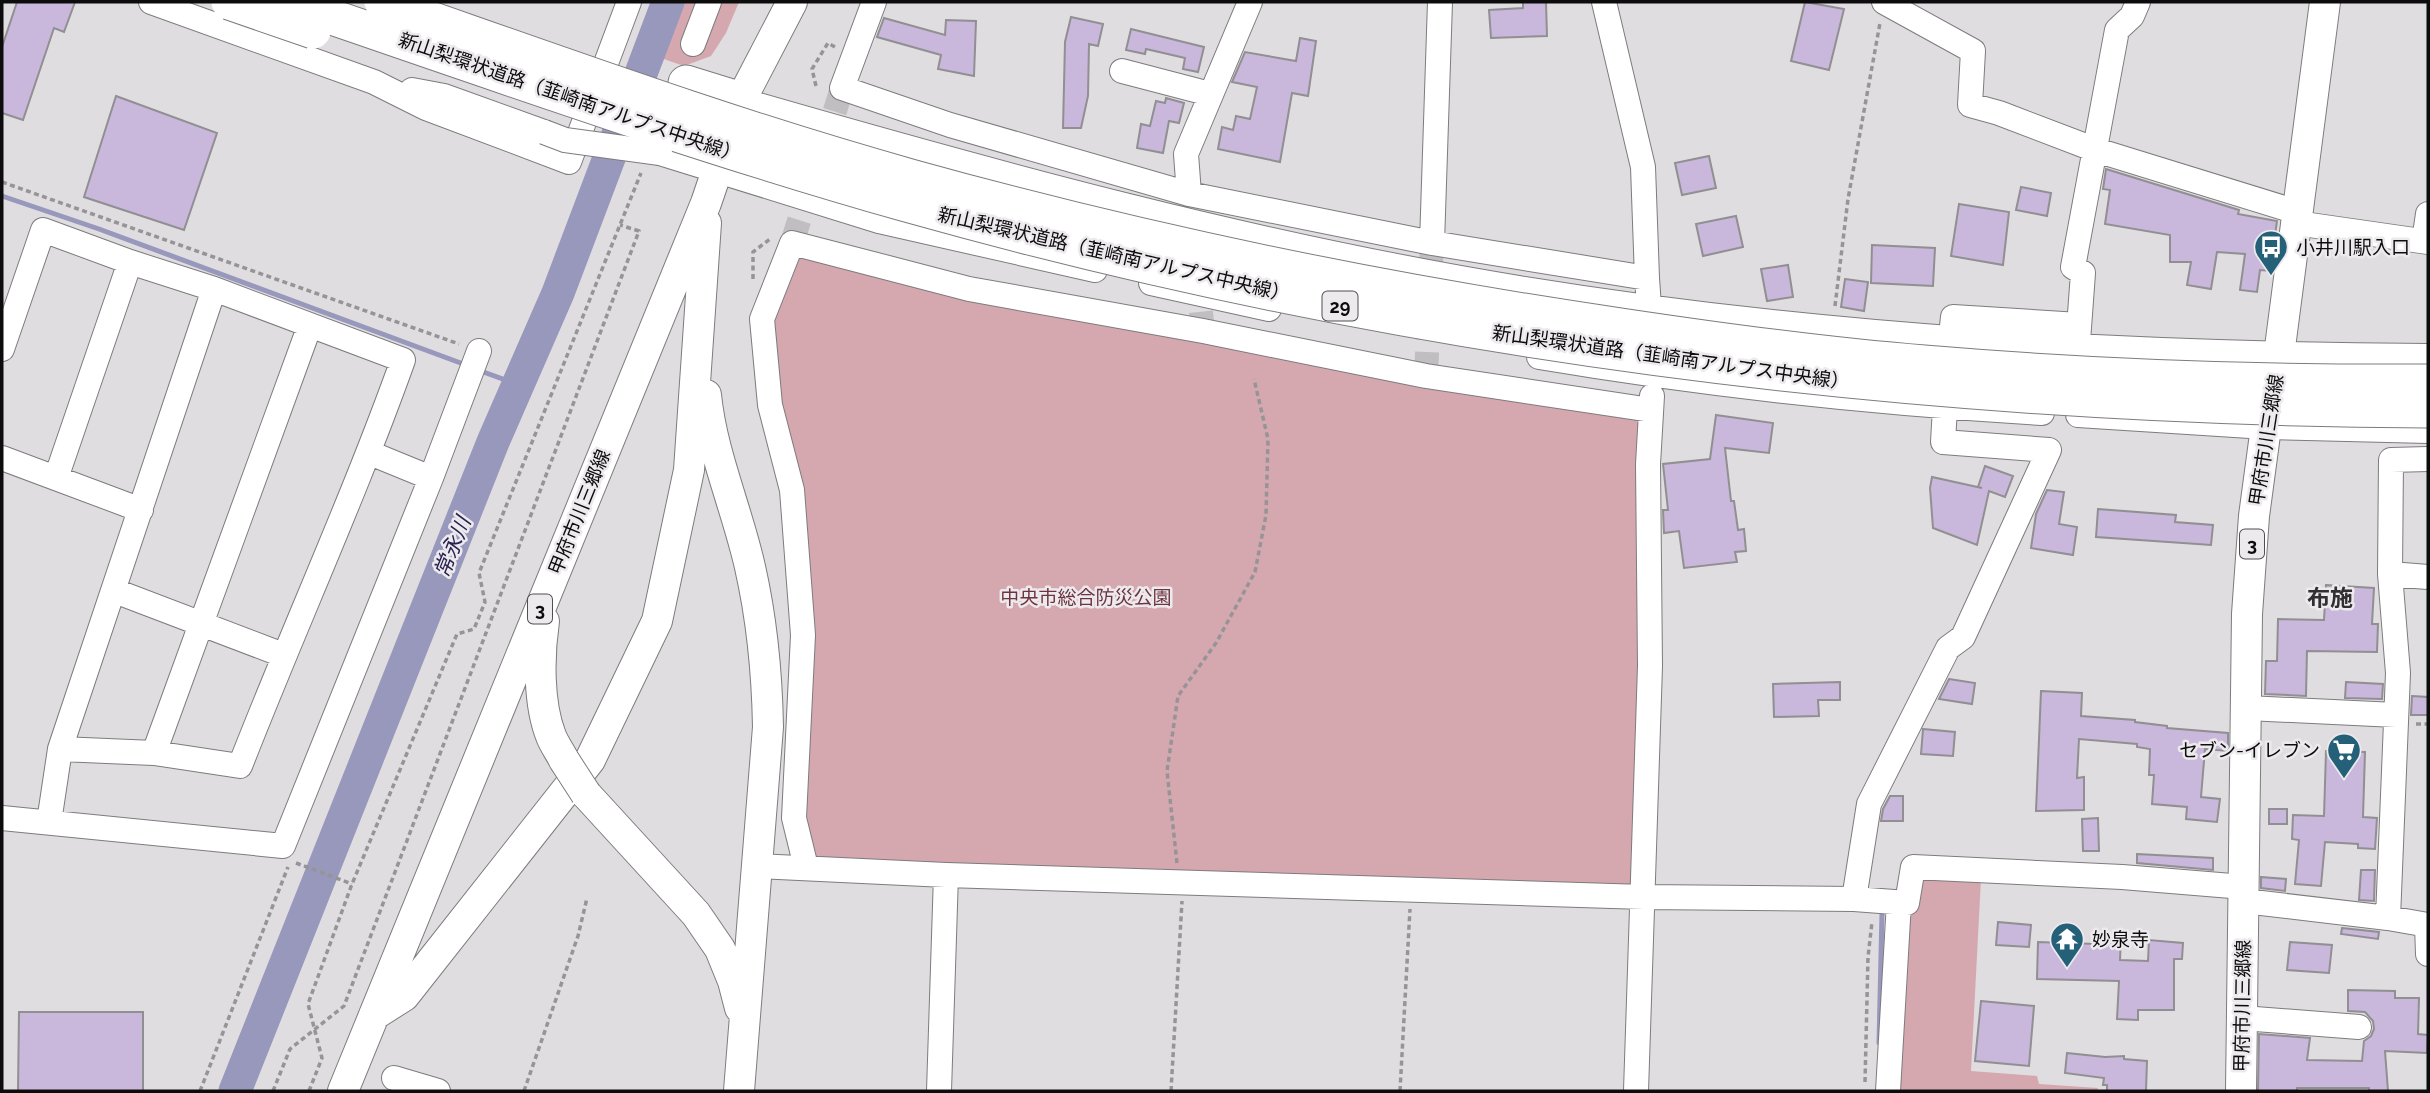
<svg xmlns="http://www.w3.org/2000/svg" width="2430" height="1093" font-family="Raleway,'Noto Sans JP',sans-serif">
	<rect width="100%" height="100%" fill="#e0dde0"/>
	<path fill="#d5a8b0" d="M678,2H739L726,33L711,56L684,66L658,57Z
		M792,243L1651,410L1644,897L806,867L803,635L762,319Z
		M1924,876L1981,879L1971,1071L2037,1076L2039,1084L2098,1088L2097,1091H1896L1905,910H1915Z"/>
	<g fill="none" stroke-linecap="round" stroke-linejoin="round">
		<path stroke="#9897bc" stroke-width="5" d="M2,196L99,229L466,365
			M478,370L519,385
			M1879,1043L1882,913"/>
		<path stroke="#9897bc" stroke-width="33" d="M235,1091L493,442L558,293L668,2"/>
	</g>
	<path fill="#c9b7dc" stroke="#908f92" stroke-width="2" d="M17,2H75L64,32L54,28L23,120L2,113V47Z
		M1523,2H1546L1547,36L1491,38L1489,10L1523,8Z
		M1805,2L1844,9L1829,70L1791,61Z
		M1071,17L1103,24L1098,46L1089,44L1088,96L1081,128H1063L1065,42Z
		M884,18L945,35L946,20L976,21L974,76L938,69L941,55L877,37Z
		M1131,29L1204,47L1198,72L1183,69L1185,58L1146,49L1145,54L1126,50Z
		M1300,38L1316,41L1308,96L1292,93L1280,162L1218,149L1222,127L1233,130L1236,116L1250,119L1257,87L1232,82L1245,52L1296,61Z
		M116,96L217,133L184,230L84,197Z
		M1166,98L1184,103L1179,123L1169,121L1163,153L1137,148L1141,124L1150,126L1156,101L1165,103Z
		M1709,156L1716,188L1682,195L1675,163Z
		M2106,169L2239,210L2238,214L2277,221L2272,256L2274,257L2272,271L2260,270L2257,292L2240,290L2245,254L2217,252L2211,289L2187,285L2191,262H2170V235L2105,224L2110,190L2103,189Z
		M2021,187L2051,193L2047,216L2016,210Z
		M1959,204L2009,212L2003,265L1951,256Z
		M1736,216L1743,247L1703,256L1696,224Z
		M1872,245L1935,248L1933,286L1871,283Z
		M1788,265L1793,297L1767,301L1761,269Z
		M1845,279L1868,282L1864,311L1841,307Z
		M1716,415L1773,423L1769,453L1725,448L1731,501H1734L1738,530L1744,529L1746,551L1735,552L1737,562L1684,568L1679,531L1664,533L1663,510H1668L1663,464L1710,459Z
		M1985,466L2013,476L2005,497L1989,491L1977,545L1933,528L1930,488L1932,477L1982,488L1978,487Z
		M2047,490L2064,492L2059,524L2077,527L2073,555L2031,548L2036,514Z
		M2098,509L2176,515L2175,522L2213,525L2211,545L2096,537Z
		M2326,585L2374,588L2372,624H2378L2377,652L2307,651L2306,696L2265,694L2266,661H2277L2278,619L2324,620Z
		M1949,679L1975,683L1972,704L1939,699Z
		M1840,682V700H1818L1819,716L1774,717L1773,684Z
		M2346,682L2383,684L2382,699L2345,698Z
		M2041,691L2082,693L2081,716L2135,720V722L2167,726V728L2228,733V751L2205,749L2201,797L2220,799L2217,822L2186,819L2187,807L2152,804L2154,775H2149L2150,749L2137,747V744L2079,739L2077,778L2084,777V810L2036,811Z
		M2412,696L2428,697V715H2411Z
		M1923,729L1955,732L1953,756L1921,754Z
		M2326,751L2365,752L2363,817L2377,818L2375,849L2358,848V844L2325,842L2321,886L2295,884L2299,840L2292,839L2293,815L2324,816Z
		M1890,796H1903V821H1881L1883,809Z
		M2269,809H2287V824H2269Z
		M2098,818L2099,851H2083L2082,819Z
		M2137,854L2213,858V870L2137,863Z
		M2361,870H2375L2374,901L2359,900Z
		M2261,877L2286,879L2285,891L2261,888Z
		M1998,922L2031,925L2029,947L1996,945Z
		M2342,928L2379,932L2378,939L2341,934Z
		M2097,936L2121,937L2120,960L2148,961L2149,940L2183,943L2182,959H2174V1010H2138V1020L2117,1019L2119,981L2037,979L2038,942L2097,944Z
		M2290,942L2332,945L2329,973L2287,970Z
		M2348,990L2395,991V998H2419L2418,1034L2428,1035L2427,1053L2385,1051L2388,1091H2369V1088H2297V1091H2258L2259,1034L2310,1038L2307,1060L2362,1061L2364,1041L2371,1036L2374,1029L2373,1021L2365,1012L2348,1011Z
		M1981,1001L2034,1006L2029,1066L1975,1061Z
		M19,1012H143V1091H18Z
		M2067,1053L2105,1057L2124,1056V1059L2147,1061L2146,1091H2107V1085H2103L2104,1078L2065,1073Z"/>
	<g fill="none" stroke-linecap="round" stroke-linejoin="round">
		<path stroke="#c0bec0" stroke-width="24" stroke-dasharray="24 12" stroke-linecap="butt" d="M824,146L842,88
			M792,243L812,180
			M1197,276L1203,331
			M1426,376L1432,243"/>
		<g stroke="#7e7b7e" stroke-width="26">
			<path id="minor" d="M151,2L374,82L426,108L569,162L629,2
				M874,2L842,88L950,125L1189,194L1186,154L1250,2
				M1884,2L1973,51L1970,105L1999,113L2096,150L2297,212
				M693,44L709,2
				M1122,71L1210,94
				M412,90L444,96L544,132
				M741,100C997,174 1255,245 1519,288C1819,337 2124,354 2428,356
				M660,153L879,221L1095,270
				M1189,194L1432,243L1647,278L1643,167L1604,2
				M2296,223L2428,242
				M2424,241L2428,214
				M1432,243L1440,2
				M1647,278L1650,321
				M1151,283L1269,309
				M2078,341L2083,273L2073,267L2117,30L2132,16L2138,2
				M2,349L43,230L130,262L214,289
				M1949,354L1953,317L2079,325
				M1539,357C1705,385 1874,403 2042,413
				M2078,415L2266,427L2428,431
				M2,458L141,510
				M56,478L130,262
				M431,478L479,351
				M2390,574L2428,577
				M115,591L283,655
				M2247,708L2396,715
				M154,753L310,325
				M2,818L283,846L431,478L370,453
				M49,822L60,749L214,289L403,360C354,497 293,630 240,766L154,753L60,749
				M755,866L946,875L1644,897L1854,899L1907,903L1913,867L2122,877L2244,887
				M806,867L794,818L803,635L792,490L770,405L762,319L792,243L969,289L1203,331L1426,376L1651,410
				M1854,899L1869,804L1948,648L1963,637L2049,450L1943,442L1946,390
				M2244,901L2388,918L2428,925
				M2388,918L2398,673L2390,574L2391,460L2428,459
				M2427,925L2428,954
				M2242,1018L2359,1027
				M394,1078L438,1091
				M939,1091L946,875
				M1636,1091L1650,666L1648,464L1652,396
				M1888,1091L1899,902"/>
		</g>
		<g stroke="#7e7b7e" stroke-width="32">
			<path id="major" d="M706,395C712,454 737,509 750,567C762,620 767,672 768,727L739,1091
				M544,621C539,655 538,703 551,736C554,744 560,752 564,760
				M586,794L696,914L720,949L733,981L740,1008
				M374,1015L404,996L590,760L657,621L689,470L706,223
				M343,1091L706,203L741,100L792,2
				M2241,1091L2247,614L2254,516L2266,427L2279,355L2325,2"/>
		</g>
		<g stroke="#7e7b7e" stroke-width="37">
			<path id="highway" d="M686,83L741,100"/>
		</g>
		<path stroke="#969496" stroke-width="3.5" stroke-dasharray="5 3.5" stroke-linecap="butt" d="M816,86L812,69L828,43L835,47
			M2,182L459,344
			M753,279V252L770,239
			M1835,306L1848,199L1880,23
			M2416,724H2428
			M296,863L352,884
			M1177,863L1167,771L1178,696L1216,643L1255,572L1266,515L1268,439L1254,379
			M1865,1082L1868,957L1872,922
			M200,1091L288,867
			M273,1091L290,1049L344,1006L639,231L620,225
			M309,1091L322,1058L308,1004L352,884L457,634L474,629L485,602L479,573L641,173
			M524,1091L578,936L587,898
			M1171,1091L1182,901
			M1400,1091L1410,909"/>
		<use href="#minor" stroke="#fff" stroke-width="24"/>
		<use href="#major" stroke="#fff" stroke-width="30"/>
		<use href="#highway" stroke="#fff" stroke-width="35"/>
		<g stroke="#7e7b7e" stroke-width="26" stroke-linecap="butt">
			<path id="minor-bridge" d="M544,132L565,140L660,153"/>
		</g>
		<g stroke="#7e7b7e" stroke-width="32" stroke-linecap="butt">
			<path id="major-bridge" d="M564,760L586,794"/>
		</g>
		<g stroke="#7e7b7e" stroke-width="37" stroke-linecap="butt">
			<path id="highway-bridge" d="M229,2L313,31
				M288,2C493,72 697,145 906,204C1404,344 1911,407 2428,410
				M382,2C557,63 732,127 911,177C1144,242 1381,291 1621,326C1721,341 1822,355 1924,363C2091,377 2260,383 2428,382"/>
		</g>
		<use href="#minor-bridge" stroke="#fff" stroke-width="24"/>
		<use href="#major-bridge" stroke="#fff" stroke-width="30"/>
		<use href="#highway-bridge" stroke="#fff" stroke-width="35"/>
	</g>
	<defs>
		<g id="bus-pin" transform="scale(1.75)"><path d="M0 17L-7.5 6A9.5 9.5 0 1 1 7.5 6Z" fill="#246178" stroke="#edeaed"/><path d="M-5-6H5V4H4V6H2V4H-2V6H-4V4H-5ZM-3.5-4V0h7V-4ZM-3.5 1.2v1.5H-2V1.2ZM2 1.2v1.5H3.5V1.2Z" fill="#fff"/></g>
		<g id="supermarket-pin" transform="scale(1.75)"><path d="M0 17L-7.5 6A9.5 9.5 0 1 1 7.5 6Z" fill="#246178" stroke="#edeaed"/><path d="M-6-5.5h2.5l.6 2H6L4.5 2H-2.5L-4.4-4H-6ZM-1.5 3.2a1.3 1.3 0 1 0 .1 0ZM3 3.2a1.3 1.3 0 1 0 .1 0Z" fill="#fff"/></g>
		<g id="temple-pin" transform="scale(1.75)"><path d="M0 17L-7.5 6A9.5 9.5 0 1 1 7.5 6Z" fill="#246178" stroke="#edeaed"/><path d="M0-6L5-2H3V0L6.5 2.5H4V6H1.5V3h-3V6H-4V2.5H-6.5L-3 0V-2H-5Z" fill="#fff"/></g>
	</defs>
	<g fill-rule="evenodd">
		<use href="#bus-pin" x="2271" y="247"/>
		<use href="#supermarket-pin" x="2344" y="750"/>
		<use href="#temple-pin" x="2067" y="939"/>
	</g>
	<g text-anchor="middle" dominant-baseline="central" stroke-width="5" stroke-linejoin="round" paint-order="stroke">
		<g fill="#edeaed" stroke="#504f50" stroke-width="2">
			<rect x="1322.5" y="291.5" width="35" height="29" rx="5"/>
			<rect x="2240" y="529.5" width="24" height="29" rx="5"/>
			<rect x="528" y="594.5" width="24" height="29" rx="5"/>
		</g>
		<g font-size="18" font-weight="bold" fill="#0d0c0d">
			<text x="1340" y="306">29</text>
			<text x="2252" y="544">3</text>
			<text x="540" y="609">3</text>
		</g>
		<g font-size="19" fill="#0d0c0d" stroke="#edeaed">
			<text transform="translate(570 97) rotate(19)">新山梨環状道路（韮崎南アルプス中央線）</text>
			<text transform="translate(1114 254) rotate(13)">新山梨環状道路（韮崎南アルプス中央線）</text>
			<text transform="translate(1671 357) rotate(8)">新山梨環状道路（韮崎南アルプス中央線）</text>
			<text transform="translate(2266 440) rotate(-81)">甲府市川三郷線</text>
			<text transform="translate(579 512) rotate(-68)">甲府市川三郷線</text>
			<text transform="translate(2242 1006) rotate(-89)">甲府市川三郷線</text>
		</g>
		<g font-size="19" fill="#0d0c0d" stroke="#edeaed" text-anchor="start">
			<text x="2296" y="247">小井川駅入口</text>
			<text x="2320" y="750" text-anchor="end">セブン-イレブン</text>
			<text x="2092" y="939">妙泉寺</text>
		</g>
		<g font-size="19" fill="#6f3442" stroke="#edeaed">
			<text x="1086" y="597">中央市総合防災公園</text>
		</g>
		<g font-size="21" font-style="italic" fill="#282151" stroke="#edeaed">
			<text transform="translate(452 547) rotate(-68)">常永川</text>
		</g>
		<g font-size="23" font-weight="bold" fill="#312f31" stroke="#edeaed">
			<text x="2330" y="597">布施</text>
		</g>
	</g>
	<rect width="2430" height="1093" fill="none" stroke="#0d0c0d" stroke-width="7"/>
</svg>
